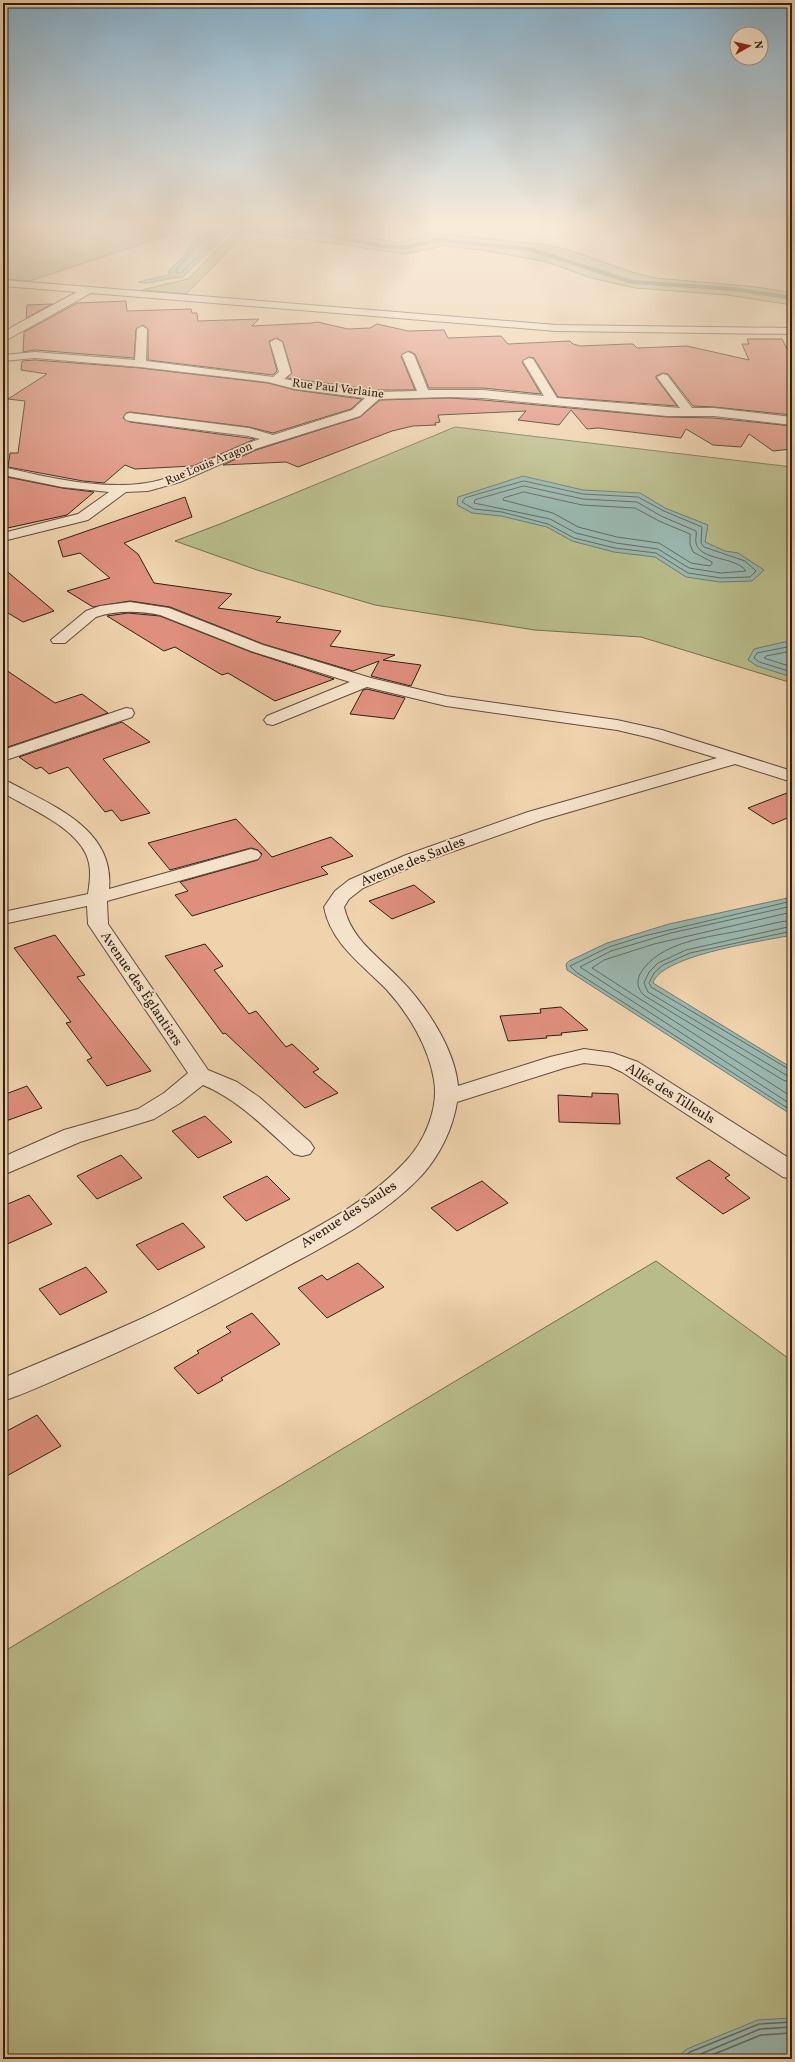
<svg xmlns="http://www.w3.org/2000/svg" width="795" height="2062" font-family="Vollkorn,serif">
	<rect width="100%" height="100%" fill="#efd3ad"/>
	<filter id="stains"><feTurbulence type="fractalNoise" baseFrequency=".005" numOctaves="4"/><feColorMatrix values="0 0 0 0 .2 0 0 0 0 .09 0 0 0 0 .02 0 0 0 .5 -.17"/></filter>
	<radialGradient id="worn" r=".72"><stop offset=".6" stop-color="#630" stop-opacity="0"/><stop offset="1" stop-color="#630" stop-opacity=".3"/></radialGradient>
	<path fill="#b8bc8a" stroke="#736e4f" d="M21,223H135L181,231L30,281L3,279V227Z
		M212,223H274L337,231L398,243L431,233L540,244L566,249L632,272L655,278L757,287L792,293V305L727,295L635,288L591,278L547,262L482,250L444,246L405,254L248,231L186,294L142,290L188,279L239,227Z
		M455,427L792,467V683L641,637L535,630L375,605L257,570L175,541L220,524Z
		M656,1261L792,1361V2059H3V1652Z"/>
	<path fill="#9ab7af" stroke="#6f7b71" d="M212,230L230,231L182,278C167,276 152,286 138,282L169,275V270L180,260L197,238Z
		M523,476L583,490L640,493L665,508L708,525L705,542L725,551L738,553L764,570L752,581L720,582L686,577L655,557L614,552L572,541L547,527L501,516L472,513L457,505L458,497Z
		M784,642H792V677L757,666L748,660L754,649Z
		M792,897V935C764,941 661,955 653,983L792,1068V1115L567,970L566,964L569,961L607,943L669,924Z
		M792,2018V2059H675L687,2049L758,2020Z"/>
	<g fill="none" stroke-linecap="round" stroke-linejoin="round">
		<path stroke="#646c62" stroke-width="1" d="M213,234L218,237L181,273H176V270L200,241Z
			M524,481L583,494L638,497L664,511L702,527L701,543L704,547L745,561L756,571L750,577L721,578L688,573L656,553L615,548L574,538L548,524L502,512L474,509L462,502L465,498Z
			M524,486L583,499L637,502L661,516L696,531C697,535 695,539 696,543C700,561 735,556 746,571L721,573L689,568L658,549L616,543L576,533L550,519L474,503L475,500Z
			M524,492L582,505L635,508L659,521L690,534V544L693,552L712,562V564L710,566L691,563L659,543L617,537L578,527L553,513L503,500L504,498Z
			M792,646L757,653L754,658L759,662L792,672
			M792,651L766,656L764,658L792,667
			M792,901L644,936L609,947L570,966L576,972L792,1111
			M792,906L671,933L611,951L580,967L792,1105
			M792,912L654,944L604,960L592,968L792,1097
			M792,920C776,922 760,927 744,930C710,937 659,941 640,974C636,983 638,990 645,996L783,1080L792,1083
			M792,926L686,950L658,963L649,972L644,983L648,992L786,1075L792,1076
			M792,931L690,953L663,965L654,973L649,983L651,987L792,1071"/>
		<path stroke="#646c62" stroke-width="1.5" d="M681,2059L690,2052L759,2024L792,2022
			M689,2059L760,2029L792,2027
			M702,2059L761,2035L792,2033"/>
		<path stroke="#6f7b71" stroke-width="4" d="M222,223L320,234L381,246L407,247L438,240L529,249L632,282L734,289L792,298"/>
	</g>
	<path fill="#de8f7d" stroke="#2e2014" d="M126,301L127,311L191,309L192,313H197L198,321L259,319L252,326L312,323L317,322L348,329L370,328L377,324L408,331L444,330L448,338L501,336L508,344L570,341L573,344L580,346L628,344H633L637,348L687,346L749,360L742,344H749L747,339H782L792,359V415L714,407L693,406L668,374L663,373L656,376V378L677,406L558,397L534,358L529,357L522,362L541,394L483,388H429L415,354L409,351L401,356L415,390H377L287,378L292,373L283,342L277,338L269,341L277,371L273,375L148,360V329L143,325L136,329L134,358L35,350L23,352L24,332L77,303Z
		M52,304L26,318L27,305Z
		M35,360L140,368L268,383L295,390L362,399L351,409L273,433L249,427L130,412L126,413L123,418L130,422L255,439L193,466L135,469L125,465L104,483L83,481L8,467L10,453H18L25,401L8,399L47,374L21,370L22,361Z
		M449,398L483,400L667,417L714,418L792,426V449L773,451L749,434L741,447L713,445L686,429L681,438L598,428L587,429L571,410L559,425L518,420L526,411L438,415L440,422L435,423L436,425L413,426L392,431L298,467L286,462L223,465L256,450L360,417L380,400Z
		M7,477L62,488L94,492L67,515L3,529V485H6Z
		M185,497L192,517L124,543L138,554L154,583L232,594L218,608L281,617L276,622L341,631L330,646L395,655L383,660L421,665L411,686L371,676L379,661L353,671L263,644L170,607L130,601L93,607L67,591L110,578L80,553L63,557L58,541Z
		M3,568L54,611L23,622L3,610Z
		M128,613L160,616L251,652L334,679L275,701L228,673L222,675L175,647L164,651L107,616Z
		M3,668L55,703L82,694L108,713L5,748L3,746Z
		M367,689L405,698L394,719L350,714L363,690Z
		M122,722L150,742L103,759L150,813L121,821L112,810L105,812L68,767L49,774L41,767L36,769L19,757Z
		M792,791V816L773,824L748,808Z
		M236,819L272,857L331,837L353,856L321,867L328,874L192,916L175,895L188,891L180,882L258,860L262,854L258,850L251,848L170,870L148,843Z
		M414,885L435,902L392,919L369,901Z
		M55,935L85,975L77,977L151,1071L107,1086L87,1060L92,1058L66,1023L71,1022L14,948Z
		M205,944L223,966L214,970L249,1014L256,1011L286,1047L292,1044L319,1069L313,1072L338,1093L305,1108L225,1033L223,1034L165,956Z
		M561,1007L588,1030L561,1033L562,1035L546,1036L547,1038L508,1041L500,1016L541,1013L540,1009Z
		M27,1086L42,1108L3,1122V1095Z
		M592,1093L618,1094L620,1124L559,1122L558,1095L592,1097Z
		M205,1116L232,1142L198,1158L172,1131Z
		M121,1155L142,1178L97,1199L77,1176Z
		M709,1160L730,1175L725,1178L750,1198L723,1214L676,1178Z
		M267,1176L290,1199L246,1221L223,1197Z
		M482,1181L508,1203L457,1231L431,1208Z
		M29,1195L52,1224L3,1246V1206Z
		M183,1223L205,1247L158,1270L136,1245Z
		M358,1263L384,1287L327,1318L298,1288L322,1275L327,1280Z
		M86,1267L107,1292L60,1315L39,1289Z
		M252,1313L280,1344L221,1378L223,1380L198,1394L174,1368L199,1353L197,1351L231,1332L226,1327Z
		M37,1415L61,1446L3,1478V1433Z"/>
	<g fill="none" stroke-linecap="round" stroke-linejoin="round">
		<g stroke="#5e4d3a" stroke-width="2">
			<path id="minor" d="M3,280L556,325L792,328V334L556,331L91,293L3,342V334L12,327L77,292L3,286Z
				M142,326L147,329L146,361L273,377L279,372L270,342L276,339L282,342L291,373L284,379L295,381L377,392L417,391L402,355L408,352L414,355L428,390H483L544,396L523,361L529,358L533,359L557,398L680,408L657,377L663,374L667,375L692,408H714L792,417V425L714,416H667L483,398L449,397L379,399L360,416L255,449L180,482L148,491L126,492L88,520L3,541V533L78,514L109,492L62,487L3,475V467C50,478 116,494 164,479C197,469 226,450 260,439L248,436L130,421L126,420L124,417L126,414L130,413L249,428L273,435L352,410L365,398L295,389L268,382L140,367L35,358L3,361V355L35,352L135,360L137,329Z
				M130,602L169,608L263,645L371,678L446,696L617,720L662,730L792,771V782L735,764L542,820L420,863L363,888L349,899L344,907C351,939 378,956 399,978C425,1004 455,1049 458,1086L550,1057L584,1049L613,1053L638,1062L792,1160V1179L783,1177L622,1072L609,1066L584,1063L564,1068L457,1102C453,1128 440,1155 422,1175C381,1219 321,1248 269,1276C205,1311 140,1343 73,1372C50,1382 27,1393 3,1401V1378C50,1358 97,1339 143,1318C185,1298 227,1276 268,1254C315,1228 367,1203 404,1163C424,1143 439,1109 434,1080C429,1048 409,1014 387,990C363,965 331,944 324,907L335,891L349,880L406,855L528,812L717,758L651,738L617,730L446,706L367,687L273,725L267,724L264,720L267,716L350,682L251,651L160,615C139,611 117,610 96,617L65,643H53L51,640L86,611L100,606Z
				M126,708L132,709L134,713L132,717L3,761V750Z
				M3,781L9,782C53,806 115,829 109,889L244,851L251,849L258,851L261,855L258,859L107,901L108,924L208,1070L237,1082L259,1097L310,1142L314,1148L310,1154L302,1156L294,1154C265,1128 239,1100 203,1085L180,1103L154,1119L80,1142L3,1175V1157L64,1130L138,1109L164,1093L188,1073L88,924L87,906L3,924V912L88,894C90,881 92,867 86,854C73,826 29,808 3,793Z"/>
		</g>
		<use href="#minor" fill="#f5e2ca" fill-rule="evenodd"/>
	</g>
	<linearGradient id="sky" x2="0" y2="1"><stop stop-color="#89b5d1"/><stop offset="0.44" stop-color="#f8ebda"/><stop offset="1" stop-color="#f8ebda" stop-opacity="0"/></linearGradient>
	<rect width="795" height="511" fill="url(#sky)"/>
	<g text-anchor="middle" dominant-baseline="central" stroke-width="3.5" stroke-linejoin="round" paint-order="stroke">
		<g font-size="12" fill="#2e2014" stroke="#f5e2ca">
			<text transform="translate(338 389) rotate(7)">Rue Paul Verlaine</text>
			<text transform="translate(209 464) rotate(-23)">Rue Louis Aragon</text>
		</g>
		<g font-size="14" fill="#2e2014" stroke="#f5e2ca">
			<text transform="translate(413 862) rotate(-22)">Avenue des Saules</text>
			<text transform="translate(141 989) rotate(56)">Avenue des Églantiers</text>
			<text transform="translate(670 1094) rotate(32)">Allée des Tilleuls</text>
			<text transform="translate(349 1215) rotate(-33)">Avenue des Saules</text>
		</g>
	</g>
	<rect width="795" height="2062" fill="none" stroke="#efd3ad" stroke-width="16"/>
	<rect x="4" y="4" width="787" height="2054" fill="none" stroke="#2e2014" stroke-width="2"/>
	<rect x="8" y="8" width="779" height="2046" fill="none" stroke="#2e2014"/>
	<g transform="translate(749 46) rotate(82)"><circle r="19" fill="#f5e2ca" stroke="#a59481"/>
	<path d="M0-3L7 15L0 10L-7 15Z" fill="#8f2418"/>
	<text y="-6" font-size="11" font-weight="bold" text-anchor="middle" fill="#2e2014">N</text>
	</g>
	<rect width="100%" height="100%" filter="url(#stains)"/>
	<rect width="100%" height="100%" fill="url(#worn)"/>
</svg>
